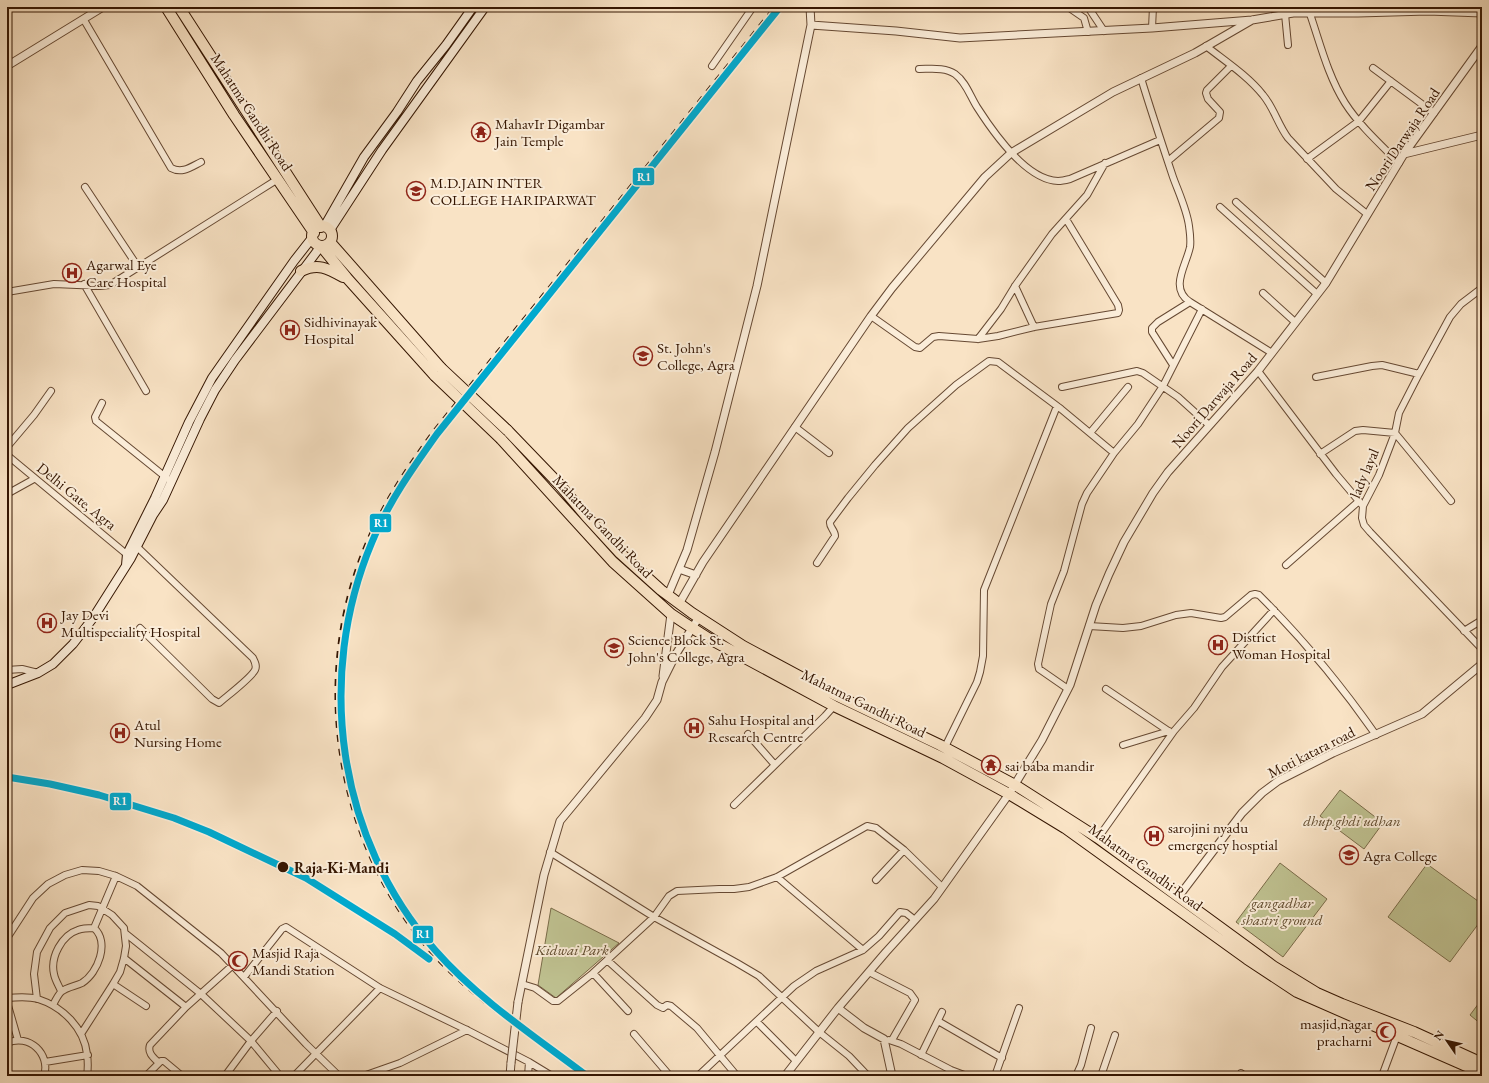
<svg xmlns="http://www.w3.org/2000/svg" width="1489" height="1083" font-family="'EB Garamond',serif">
	<rect width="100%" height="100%" fill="#f9e3c5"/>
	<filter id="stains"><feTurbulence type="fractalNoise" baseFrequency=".005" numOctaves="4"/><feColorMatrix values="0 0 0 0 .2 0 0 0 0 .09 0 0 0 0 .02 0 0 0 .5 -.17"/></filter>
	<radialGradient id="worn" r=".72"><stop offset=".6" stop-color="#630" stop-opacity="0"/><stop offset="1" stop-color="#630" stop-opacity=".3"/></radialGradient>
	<path fill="#c0c392" stroke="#7a6c4a" d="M1340,790L1383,823L1364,849L1320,816Z
		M1280,863L1327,899L1283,957L1236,922Z
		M1427,864L1482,904V919L1450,962L1388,917Z
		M551,908L619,943L556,998L538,985Z
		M1482,999V1025L1470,1015Z"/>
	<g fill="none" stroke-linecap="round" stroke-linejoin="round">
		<g stroke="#664933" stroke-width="8">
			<path id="minor" d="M1068,7L1084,18L1088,32
				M1088,7L1104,31
				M1293,13L1302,7
				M1285,14L1288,45
				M1310,14C1320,43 1328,76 1345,103C1359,125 1380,144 1399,163
				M84,20L171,168C182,174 191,167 201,162
				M1152,28L1153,7
				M1206,46C1225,61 1248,76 1263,95C1274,108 1278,125 1288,138L1336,189L1367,214
				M712,66L753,7
				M1373,68L1434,113
				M919,69C931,69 945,67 955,74C966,82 970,96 977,107C993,132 1026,180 1058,181C1062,181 1066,180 1070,179L1160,140
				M1141,78C1151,111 1162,144 1173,177C1178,191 1187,210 1189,226C1190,233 1191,240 1190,247C1186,266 1169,288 1190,302L1272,353
				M1307,159L1359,121L1391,81
				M1168,161L1219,118L1220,112L1208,99L1206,93L1207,90L1231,66
				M85,187L138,267
				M1236,202L1326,283
				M1220,207L1317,294
				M84,284L146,391
				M1015,286L1034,327
				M1482,288L1461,304L1450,317L1419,374L1399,413L1395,433L1379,475L1363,506L1362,518L1364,525L1370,532L1482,649
				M7,292L54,284L100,286L110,285L278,179
				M1263,293L1295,322
				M871,316L915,347L920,348L933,337L939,336L978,339L998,336L1034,327L1118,313L1119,310L1118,305L1066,219
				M978,339L1001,309L1015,286L1052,234L1087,195L1105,163
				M1173,365L1152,332V328L1158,322L1190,302
				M1258,371L1336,474L1363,506
				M1316,377L1372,366L1382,365L1419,374
				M1062,387L1137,371L1143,373L1178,397L1209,425
				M102,403L95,417L96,421L168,479
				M795,427L829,453
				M1090,433L1128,387
				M7,447L34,415L51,391
				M1320,454L1355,431L1363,430L1395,433L1451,501
				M7,455L130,557
				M7,494L34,479
				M135,545L253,658C255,662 257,666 255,670C251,678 227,696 219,703L212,699L140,628
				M817,563L835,536C835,530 829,527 830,522L848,498L875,465L908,428L956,385L989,361L998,362L1061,409L1114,453
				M1286,565L1359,501
				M1089,626L1123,628L1141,626L1176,615L1191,613L1221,618L1225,617L1251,595L1255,594L1259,595C1302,638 1341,685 1376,735
				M1464,631L1482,620
				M7,670L22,669L38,673
				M1068,689L1042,671L1039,669L1038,664L1051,604L1064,571L1082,504L1087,493L1114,453L1138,424L1163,386L1202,309
				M1106,689L1167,730
				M748,734L775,765
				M1123,745L1169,731
				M945,747L977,682L980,672L983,656L984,590L1057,406
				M734,805L825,716L834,706
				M1098,838L1174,731L1194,708L1222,667L1274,610
				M550,852L654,917L737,963L759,976L819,1032L849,1056L868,1076
				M777,877L863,950
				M876,880L904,850
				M94,928L116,876
				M125,933L201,994L251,1041L280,1076
				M7,938L33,898L48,884L65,875L82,870L99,871L116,876L137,886L221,953L306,1044L339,1076
				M124,958L186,1007
				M607,960L657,1005L663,1008L667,1005L671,1006L697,1028L737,1076
				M869,972L910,993L915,1000L892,1040
				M593,973L628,1011
				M244,977L282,929L286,927L380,988L467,1030L529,1062L528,1076
				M113,984L146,1006
				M522,984L535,988L553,1001H558L593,973L654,917L669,896L677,891L719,889H734L749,887L777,877L867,826L876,828L904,850L942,887
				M7,998C17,997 28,996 38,999C63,1007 84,1028 87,1054C88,1061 88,1069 87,1076
				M37,999L34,974L37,952L50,928L65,913L89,905L98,906L112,915L124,928L126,946L124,958L120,972L113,984L81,1034
				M7,1002L18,1040
				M53,1005C55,1001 58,995 61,992C66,987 76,986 82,983C98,973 110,942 94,928C89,928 83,928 78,930C62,935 50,957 54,974C55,980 59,986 61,991
				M938,1021L1002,1058
				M757,1022L796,1061
				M634,1034L670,1076
				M889,1040L901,1044L951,1070L967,1076
				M7,1043C29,1033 51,1054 44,1076
				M921,1055L942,1012
				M45,1062L88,1055
				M529,1062L552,1076
				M159,1063C154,1058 147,1053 150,1045L186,1007L233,965
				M146,1076L161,1061H164L182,1076
				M225,1076L251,1041L277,1011
				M294,1076L380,988
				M363,1076L400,1063L467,1030
				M698,1076L794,986L816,971L863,950L879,936L900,912L906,913L915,920
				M995,1076L1019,1008
				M1076,1076L1081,1065L1091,1028
				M1101,1076L1115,1035
				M1240,1076L1241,1073
				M1382,1076L1398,1033"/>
		</g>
		<g stroke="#664933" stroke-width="9">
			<path id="tertiary" d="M811,25L896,31L960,38L1152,28L1252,20L1293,13H1358L1428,11L1482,13
				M7,66L103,7
				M1404,154L1482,135
				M679,569L696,575
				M668,595L687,550L715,452L757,286L811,25L810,7
				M679,604L703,562L871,316L892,288L985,177L1011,153L1113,92L1195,53L1252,20
				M663,676L671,614
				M1179,896L1242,813L1262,793L1278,781L1333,753L1422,714L1482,664
				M518,1002L544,875L560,821L645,718L657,700L662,682L676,654L699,617
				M838,1008L864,1028L884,1039L892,1076
				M510,1076L511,1063
				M785,1076L838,1008L886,952L934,899L1009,794L1042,740L1070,685L1096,605L1109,574L1124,542L1153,493L1168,472L1258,371L1326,283L1404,154L1482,46"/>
		</g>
		<g stroke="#351602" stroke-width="10">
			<path id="secondary" d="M324,227L364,157L397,112L417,81L446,45L473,7
				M330,230L382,150L485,7
				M126,565L127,554L155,498L189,422L212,378L294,261L312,238
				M7,685L38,673L53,664L73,644L93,618L131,558L153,515L163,500L200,419L215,390L235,360L321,246"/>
		</g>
		<g stroke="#351602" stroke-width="12">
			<path id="trunk" d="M166,7L234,115L314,233
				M179,7L321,227
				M312 236a10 10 0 1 1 20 0a10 10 0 1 1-20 0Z
				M330,242L441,368
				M321,246L347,278L435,376
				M301,271C318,263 327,268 343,277
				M507,430L559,484L586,516L620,553L661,590L692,613L743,646L827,691L940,745L1015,785L1098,838L1273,966L1317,993L1342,1004L1414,1032L1482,1063
				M501,439L613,562L671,614L686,624L708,638L834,706L943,758L1009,794L1065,828L1247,959L1297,992L1482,1073"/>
		</g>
		<use href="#minor" stroke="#fbedd9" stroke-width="6"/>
		<use href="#tertiary" stroke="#fbedd9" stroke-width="7"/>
		<use href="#secondary" stroke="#fbedd9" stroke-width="8"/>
		<use href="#trunk" stroke="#f9e3c5" stroke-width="10"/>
		<path stroke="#351602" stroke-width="2" stroke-dasharray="7 7" stroke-linecap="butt" d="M496,1012C467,989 439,965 416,935C330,823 311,666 368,538C385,499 408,465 433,431L774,7"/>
		<g stroke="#664933" stroke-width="9" stroke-linecap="butt">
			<path id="tertiary-bridge" d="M511,1063L518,1002"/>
		</g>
		<g stroke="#351602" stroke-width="12" stroke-linecap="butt">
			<path id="trunk-bridge" d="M441,368L507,430
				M435,376L501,439"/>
		</g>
		<use href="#tertiary-bridge" stroke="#fbedd9" stroke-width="7"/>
		<use href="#trunk-bridge" stroke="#f9e3c5" stroke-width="10"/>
		<g stroke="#fbedd9" stroke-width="10">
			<path id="rail-1" d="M7,777L50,784L99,795L174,818L209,832L306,878L395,934L429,959
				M587,1076C534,1036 478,999 435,950C337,839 315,677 372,542C388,503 412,469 437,434L780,7"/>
		</g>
		<use href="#rail-1" stroke="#00a9ce" stroke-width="7"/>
	</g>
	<defs>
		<g id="temple-ring" transform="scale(1)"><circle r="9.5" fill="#fbedd9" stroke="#8f2418" stroke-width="1.5"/><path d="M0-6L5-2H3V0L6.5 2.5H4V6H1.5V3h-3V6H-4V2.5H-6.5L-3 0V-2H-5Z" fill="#8f2418"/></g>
		<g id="university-ring" transform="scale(1)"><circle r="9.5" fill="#fbedd9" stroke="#8f2418" stroke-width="1.5"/><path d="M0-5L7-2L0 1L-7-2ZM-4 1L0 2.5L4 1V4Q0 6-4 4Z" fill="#8f2418"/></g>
		<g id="hospital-ring" transform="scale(1)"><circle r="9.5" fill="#fbedd9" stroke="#8f2418" stroke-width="1.5"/><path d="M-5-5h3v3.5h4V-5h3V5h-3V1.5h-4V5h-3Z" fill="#8f2418"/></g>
		<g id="mosque-ring" transform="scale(1)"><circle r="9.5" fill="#fbedd9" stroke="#8f2418" stroke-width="1.5"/><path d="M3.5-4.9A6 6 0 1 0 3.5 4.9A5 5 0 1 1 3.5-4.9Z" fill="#8f2418"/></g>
	</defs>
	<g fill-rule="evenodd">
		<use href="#temple-ring" x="481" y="132"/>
		<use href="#university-ring" x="416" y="191"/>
		<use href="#hospital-ring" x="72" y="273"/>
		<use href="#hospital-ring" x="290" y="330"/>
		<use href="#university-ring" x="643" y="356"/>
		<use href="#hospital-ring" x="47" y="623"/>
		<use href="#hospital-ring" x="1218" y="645"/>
		<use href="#university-ring" x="614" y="648"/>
		<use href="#hospital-ring" x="694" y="728"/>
		<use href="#hospital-ring" x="120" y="733"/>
		<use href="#temple-ring" x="991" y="765"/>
		<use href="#hospital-ring" x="1154" y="836"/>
		<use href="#university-ring" x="1349" y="855"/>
		<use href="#mosque-ring" x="238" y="961"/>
		<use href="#mosque-ring" x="1386" y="1032"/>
	</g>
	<circle fill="#351602" stroke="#fbedd9" stroke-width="1.5" cx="283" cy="867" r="6"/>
	<g text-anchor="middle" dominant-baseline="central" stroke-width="4" stroke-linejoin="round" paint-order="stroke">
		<g font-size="15" fill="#351602" stroke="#fbedd9">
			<text transform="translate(252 112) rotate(57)">Mahatma Gandhi Road</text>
			<text transform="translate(1402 139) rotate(-56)">Noori Darwaja Road</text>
			<text transform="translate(1214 400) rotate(-49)">Noori Darwaja Road</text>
			<text transform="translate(1364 473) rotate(-67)">lady layal</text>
			<text transform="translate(77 496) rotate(39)">Delhi Gate, Agra</text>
			<text transform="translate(603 526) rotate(46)">Mahatma Gandhi Road</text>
			<text transform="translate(864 703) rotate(26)">Mahatma Gandhi Road</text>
			<text transform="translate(1311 752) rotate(-27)">Moti katara road</text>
			<text transform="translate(1146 867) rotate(36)">Mahatma Gandhi Road</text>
		</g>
		<g font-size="15" fill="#351602" stroke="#fbedd9" text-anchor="start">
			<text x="495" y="123">MahavIr Digambar<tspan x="495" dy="17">Jain Temple</tspan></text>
			<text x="430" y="182">M.D.JAIN INTER<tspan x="430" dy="17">COLLEGE HARIPARWAT</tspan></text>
			<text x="86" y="264">Agarwal Eye<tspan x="86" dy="17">Care Hospital</tspan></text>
			<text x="304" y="321">Sidhivinayak<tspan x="304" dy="17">Hospital</tspan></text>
			<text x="657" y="347">St. John's<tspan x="657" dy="17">College, Agra</tspan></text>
			<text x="61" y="614">Jay Devi<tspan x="61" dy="17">Multispeciality Hospital</tspan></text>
			<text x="1232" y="636">District<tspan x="1232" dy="17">Woman Hospital</tspan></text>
			<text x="628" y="639">Science Block St.<tspan x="628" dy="17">John's College, Agra</tspan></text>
			<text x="708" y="719">Sahu Hospital and<tspan x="708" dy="17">Research Centre</tspan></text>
			<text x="134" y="724">Atul<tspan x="134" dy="17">Nursing Home</tspan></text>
			<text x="1005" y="765">sai baba mandir</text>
			<text x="1168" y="827">sarojini nyadu<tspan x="1168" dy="17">emergency hosptial</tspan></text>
			<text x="1363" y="855">Agra College</text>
			<text x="252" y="952">Masjid Raja<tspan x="252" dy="17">Mandi Station</tspan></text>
			<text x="1372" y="1023" text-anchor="end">masjid,nagar<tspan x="1372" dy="17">pracharni</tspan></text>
		</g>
		<g font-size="15" font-style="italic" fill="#5f4a2d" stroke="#fbedd9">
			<text x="1352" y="820">dhup ghdi udhan</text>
			<text x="1282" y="902">gangadhar<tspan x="1282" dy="17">shastri ground</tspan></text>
			<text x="572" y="949">Kidwai Park</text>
		</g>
		<g font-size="15" font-weight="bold" fill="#351602" stroke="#fbedd9" text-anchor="start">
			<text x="294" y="867">Raja-Ki-Mandi</text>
		</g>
	</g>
	<g stroke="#fbedd9" stroke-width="1.5">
		<rect x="632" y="167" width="23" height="19" rx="4" fill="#00a9ce"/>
		<rect x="369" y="513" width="23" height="20" rx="4" fill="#00a9ce"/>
		<rect x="109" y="792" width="23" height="19" rx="4" fill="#00a9ce"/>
		<rect x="412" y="925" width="22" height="19" rx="4" fill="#00a9ce"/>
	</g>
	<g font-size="11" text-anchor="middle" font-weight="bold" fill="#fff">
		<text x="644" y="181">R1</text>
		<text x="381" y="527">R1</text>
		<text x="120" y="805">R1</text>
		<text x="423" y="938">R1</text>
	</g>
	<rect width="1489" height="1083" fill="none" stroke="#f9e3c5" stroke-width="24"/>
	<rect x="8" y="8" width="1473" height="1067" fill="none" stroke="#351602" stroke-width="2"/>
	<rect x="12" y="12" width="1465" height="1059" fill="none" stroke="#351602"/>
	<g transform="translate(1447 1041) rotate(304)" stroke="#fbedd9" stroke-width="3" paint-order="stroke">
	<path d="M0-3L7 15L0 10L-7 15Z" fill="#351602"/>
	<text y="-6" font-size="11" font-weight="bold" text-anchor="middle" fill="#351602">N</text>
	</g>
	<rect width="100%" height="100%" filter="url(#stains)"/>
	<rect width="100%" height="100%" fill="url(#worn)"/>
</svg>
